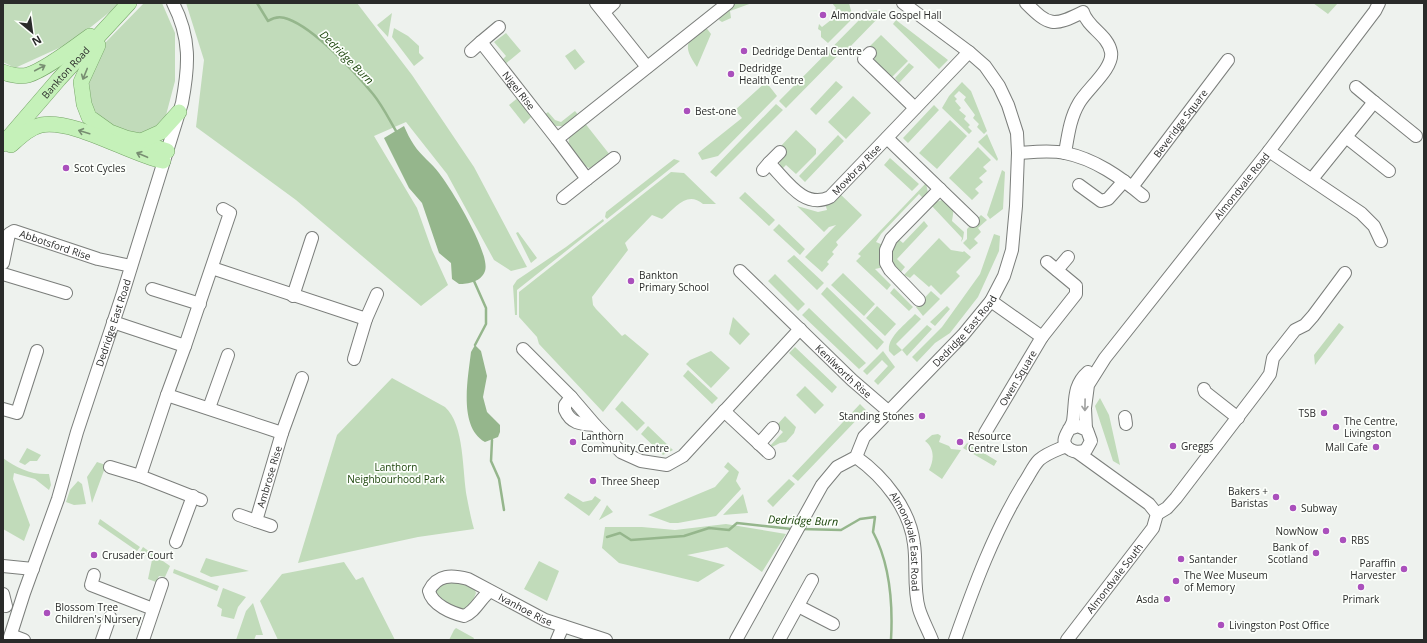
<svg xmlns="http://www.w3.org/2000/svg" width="1427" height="643" font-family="'Open Sans',sans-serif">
	<rect width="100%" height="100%" fill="#eef2ee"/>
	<path fill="#c1dbba" d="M3,3H121L72,42L15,68L3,62Z
		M144,3H162L175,33V81L165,119L144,135L122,132L106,122L92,108L89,82L104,44Z
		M186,3H357L412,75L474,167L527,267L511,271L494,260L447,174L406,122L374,136L417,208L432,250L448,285L421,306L296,200L196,127L204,60Z
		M734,3H752L730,11L731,18L722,22L719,20L720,14Z
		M832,3H849L853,18L828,43L821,37V31L818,29L819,24L822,27L836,16L832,12L836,8Z
		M1313,3H1338L1328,14Z
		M877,10L882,14L846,51L844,49L786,108L779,101L868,11Z
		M392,13L388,37L377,25Z
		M896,20L948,60L939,69L893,24Z
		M705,26L711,34L697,67C682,45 686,42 705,26Z
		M394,28L408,36L419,46V53L424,58L414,66L392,37Z
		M506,33L521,51L504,65L501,61L506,56L494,42Z
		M881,35L908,61L890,79L874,63L875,54L869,47Z
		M575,49L585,62L575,70L565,56Z
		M909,63L914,67L899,83L895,78Z
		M836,81L843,87L816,115L810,109Z
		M766,82L777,96L718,156L702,160L698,153L742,118L735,110Z
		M962,82L971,91L987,131L984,134L977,127L979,124L973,118L975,115L964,100L966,97L959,91L954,96L957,99L955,101L961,108L959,110L966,116L964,119L970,125L968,127L972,131L969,134L942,108L949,96Z
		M853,96L871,113L846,139L828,122Z
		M519,97L533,115L524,124L509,105Z
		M776,104L783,110L716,177L710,172Z
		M934,105L939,110L908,143L903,138Z
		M575,111L579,116L566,126H552L544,115L548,112L555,120L561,122Z
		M950,120L967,136L937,169L919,153Z
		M584,122L610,155L596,167L589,168C583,165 579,160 575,155C562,138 571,133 584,122Z
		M796,130L816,149V154L796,174L786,165L781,170L779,160L786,153L780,147Z
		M987,134L998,159L997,161L978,142Z
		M838,135L844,141L805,182L799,176Z
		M978,147L991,160L983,167L987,171L979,178L983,182L975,189L979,193L972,200L949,178Z
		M890,158L919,184L912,191L884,165Z
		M674,159L680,161L607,219L605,217L606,212Z
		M1002,170L1005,172L1003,209L990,219L987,215Z
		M671,172L684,173L716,204H703C687,190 675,208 662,219L652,215L625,243L628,250L592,297L593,305L596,309L622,336L625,334L649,354L603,412L539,344L537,337L519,317V292Z
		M926,183L928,193L924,199L919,194L881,234L876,242L883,245L884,267L875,269L891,285L887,290L856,261L861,256L858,254Z
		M745,192L775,220L769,226L739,198Z
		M839,193L862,215L836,242L838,245L832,252L834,254L827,262L829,264L822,272L805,257L836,225L829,227L824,232L797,206L818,212L827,210L825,203Z
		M942,200C955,204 954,210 952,221L964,232L963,239L961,242L962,238L930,204Z
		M981,215L987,220L978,228L981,232L974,239L978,243L970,250L963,243L967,239V229Z
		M603,219L604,221L517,290V315H515L513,286L517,280L566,247Z
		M924,221L928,226L897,259L905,267L901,272L892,263V246L897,238L903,243Z
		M779,224L805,249L800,255L773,230Z
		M518,232L537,258L531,263L516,233Z
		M994,234L1000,236L999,251L978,297L950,333L935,343L917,362L912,357L942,327L980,274Z
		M939,238L951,250L963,252L964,251L971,257L956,272L960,276L941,295L931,285L929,287L914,274L910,278L904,275Z
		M794,255L824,283L817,290L787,261Z
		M843,273L875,304L864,316L831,285Z
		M775,274L805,304L798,311L768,281Z
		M827,287L884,342L877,350L821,294Z
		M894,288L913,307L909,311L890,293Z
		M931,291L940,299L923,316L916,307Z
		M877,306L896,324L885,336L866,318Z
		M947,306L950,309L935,326L930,322Z
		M809,308L866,363L859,369L802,315Z
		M915,314L921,319L896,344L902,350L927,325L932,329L907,356L902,350L894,356L889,351C887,337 906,324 915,314Z
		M733,317L750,334L740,345L729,334Z
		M1339,323L1344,327L1315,365L1314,355Z
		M795,347L837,387L832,393L789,353Z
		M711,351L730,368L711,388L686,364L690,360Z
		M883,351L895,367L878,385L874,381L888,366L882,360L867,375L863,371Z
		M688,370L718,398L712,404L683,376Z
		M392,378L445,407C465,425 462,472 467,498C469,508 471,519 474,529L418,537L298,563L337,435Z
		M805,386L824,405L815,414L796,395Z
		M1100,398L1109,415L1120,465L1113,461L1095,406Z
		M622,401L645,423L637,431L615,409Z
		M860,404L866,410L798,481L792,476Z
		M785,416L796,427L794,433L786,442L780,443L770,448L769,447L783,432L776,426Z
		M648,426L673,450L663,455L641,434Z
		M938,434L941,436L939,442L949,446L951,449L961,450L942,479L929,470C934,461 935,448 925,441L932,435Z
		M967,443L997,461L994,466L963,448Z
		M27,448L41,455L37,461H30L25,465L19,462Z
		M3,458C17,468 31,475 49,474L51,485L49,490L35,479L14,473L13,479L30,525L24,541L3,529Z
		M97,462L106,465L92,503L87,477Z
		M728,462L739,472L736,481L741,489L716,516L678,523H670L648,515L715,487L729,471L724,467Z
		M789,479L795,484L773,507L767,501Z
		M78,481L82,484L86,504L74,505L66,502L70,490Z
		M568,493L583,502L592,500L595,496L601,500L589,516L564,498Z
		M743,494L748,513L723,515Z
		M607,505L613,512L599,520Z
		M100,519L140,547L137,551L98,524Z
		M726,524L786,534L762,572L727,547L687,555L725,565L698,582L619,563L602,548L605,527H642L675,530Z
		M143,547L170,566L165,577L159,576L156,582L148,579L152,560L140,552Z
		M206,558L249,571L211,577L200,572Z
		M539,561L559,571L547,601L524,589Z
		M344,562L356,580L363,577L395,640H278L260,601L282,574Z
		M174,569L219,586L217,591L173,573Z
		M458,580L474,588L476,593L469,610L464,612L436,598L435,590L438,584Z
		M223,588L246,597L238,607L234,619L221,616L222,609L217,606Z
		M253,603L263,635H256L254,640H236L246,611Z
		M456,628L474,638L473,640H449L454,630Z"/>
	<path fill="#95b68c" d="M404,126C407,133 410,139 414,145C421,156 432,163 439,173C451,188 491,254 485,271C481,282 468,284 459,284L452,279L451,263L439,253L422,203L409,188L384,138Z
		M475,345L481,351L487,376L483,397L487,412L500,425V432L498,437L485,442C458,427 468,378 471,352Z"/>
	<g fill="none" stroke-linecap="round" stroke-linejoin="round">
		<path stroke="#95b68c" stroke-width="2.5" d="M257,3L268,21C274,17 281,16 288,19C315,29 355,72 373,94C382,105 389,119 396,131
			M474,281L486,308V324L475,345
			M492,440L491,461L499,479L504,510
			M801,529L841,530L860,519L875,517L873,532C890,564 893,604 891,640
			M607,537L620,533L631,540L684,536L709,528L729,530L737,523L792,529"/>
		<g stroke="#7b7e7b" stroke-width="14">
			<g id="minor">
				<path d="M596,3L647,67"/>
				<path d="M1026,3C1049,26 1053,27 1083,12C1088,28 1108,35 1111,52C1114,68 1087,89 1079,103C1070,118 1068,136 1065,153"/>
				<path d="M604,12L614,3"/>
				<path d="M481,42L499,27"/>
				<path id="s1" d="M471,51L481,42L557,139"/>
				<path d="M870,53L864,59L915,108"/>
				<path d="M1356,87L1374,102"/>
				<path d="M1346,137L1389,171"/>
				<path d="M887,138L973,221"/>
				<path d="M1269,151L1361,213L1374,226L1381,241"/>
				<path d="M1018,153C1034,152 1050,150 1065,153C1095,159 1120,177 1143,196"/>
				<path d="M614,158L587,179L557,139L728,3"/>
				<path d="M769,163L780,152"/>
				<path id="s2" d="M763,170L769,163C786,180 804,210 830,197L969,52"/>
				<path d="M1312,179L1374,102L1416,136"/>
				<path d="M1079,185L1101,201L1108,199L1124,181"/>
				<path id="s3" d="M1132,187L1228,60"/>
				<path d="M563,198L587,179"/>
				<path id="s4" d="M3,263L9,234L14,231L98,259L131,266"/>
				<path d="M212,268L366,319L377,294"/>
				<path d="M1057,270L1068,257"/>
				<path id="s5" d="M740,271L852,380L888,411"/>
				<path d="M3,274L66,293"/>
				<path d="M152,289L200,304"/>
				<path d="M293,296L312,238"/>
				<path d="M919,300L890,270L886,263V250L891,239L940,189"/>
				<path d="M991,301L1042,337"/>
				<path d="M113,322L185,346L230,213L223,209"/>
				<path d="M185,346L167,395L140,476L201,500"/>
				<path d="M523,349L571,397L565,405V410C571,424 581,424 595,425L621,452L641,461L667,465L683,456L800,329"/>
				<path d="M354,359L366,319"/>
				<path d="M1204,389L1205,392L1238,418"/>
				<path d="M167,395L282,433L302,378"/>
				<path d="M571,397L595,425"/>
				<path d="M209,408L228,355"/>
				<path d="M3,409L17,413L37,351"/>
				<path d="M724,411L769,453"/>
				<path d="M1125,417L1126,424"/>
				<path d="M1069,429L1078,426L1087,430L1091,441L1086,450C1081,452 1076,453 1071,450C1056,442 1071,430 1073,421C1076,402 1072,386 1088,372"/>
				<path id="s6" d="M1086,429L1085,408L1088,385L1105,358L1269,151L1375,11L1379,3"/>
				<path id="s7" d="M985,433L1042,337L1076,294V286L1047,262"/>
				<path d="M759,444L773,428"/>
				<path id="s8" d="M856,457C884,477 910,509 914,544C917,565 913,588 919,609C922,619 928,630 932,640"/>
				<path d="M110,467L140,476"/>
				<path d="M1157,514L1167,508L1176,498L1263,384L1270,374L1273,358L1295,330L1305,325L1313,316L1345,273"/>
				<path d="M239,515L256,521"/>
				<path id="s9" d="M271,526L256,521L282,433"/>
				<path d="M176,542L193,496"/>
				<path d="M3,566L33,569"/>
				<path d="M94,575L91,585L153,609"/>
				<path id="s10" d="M489,592C480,599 475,612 464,616C452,613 432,605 429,591C437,574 452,575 468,579L545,620L606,640"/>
				<path d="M3,594L6,606"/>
				<path d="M798,606L833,624"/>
				<path d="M11,635L24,640"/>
				<path id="s11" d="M9,640L24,593L58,499L77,432L123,293L182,103C189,66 191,38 173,3"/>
				<path d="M102,640L110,617"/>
				<path d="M143,640L162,584"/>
				<path d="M557,640L563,626"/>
				<path id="s12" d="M736,640L822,485L837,467L856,457L864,437L963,335L991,301L1004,276L1012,250L1016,206L1018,153L1017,133L1008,105L999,86L985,66L969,52L903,3"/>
				<path d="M779,640L812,580"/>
				<path d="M955,640C974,586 994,532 1024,483C1029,476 1033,466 1039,460C1047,453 1057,450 1066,446"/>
				<path id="s13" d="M1067,640L1153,528L1157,514L1149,504L1077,452"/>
			</g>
		</g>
		<g stroke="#76a668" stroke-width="16">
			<g id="major">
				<path d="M98,45L81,82L84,104L89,117L110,132L126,138L141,141L148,145L167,151"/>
				<path d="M3,72C10,75 21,77 28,75C45,70 75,47 90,36"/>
				<path d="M141,141L161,132L179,112"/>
				<path id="s14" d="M3,144L59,79L129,3"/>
				<path d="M11,145C20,137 29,128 41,125C75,119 129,154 163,161"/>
			</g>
		</g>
		<use href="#minor" stroke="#fff" stroke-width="12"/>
		<use href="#major" stroke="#c5f1b9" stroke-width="15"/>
	</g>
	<defs><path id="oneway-shaft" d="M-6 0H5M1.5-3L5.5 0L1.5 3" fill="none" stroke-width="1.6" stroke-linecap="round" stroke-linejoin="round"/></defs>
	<g stroke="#788e72">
		<use href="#oneway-shaft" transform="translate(40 68) rotate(-28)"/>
		<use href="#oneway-shaft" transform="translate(85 74) rotate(112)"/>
		<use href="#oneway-shaft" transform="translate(84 132) rotate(-163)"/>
		<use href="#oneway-shaft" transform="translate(142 155) rotate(-157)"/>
	</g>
	<use stroke="#9fa09f" href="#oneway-shaft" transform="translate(1085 405) rotate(91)"/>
	<g fill="#aa50bc" stroke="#fcfffb" stroke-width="1.5">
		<circle cx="823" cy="15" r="4"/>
		<circle cx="744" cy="51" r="4"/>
		<circle cx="731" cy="74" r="4"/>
		<circle cx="687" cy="111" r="4"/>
		<circle cx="66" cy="168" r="4"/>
		<circle cx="631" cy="281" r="4"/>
		<circle cx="1324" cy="413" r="4"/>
		<circle cx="922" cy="416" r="4"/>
		<circle cx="1336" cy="427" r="4"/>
		<circle cx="573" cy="442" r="4"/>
		<circle cx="960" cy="442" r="4"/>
		<circle cx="1173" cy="446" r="4"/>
		<circle cx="1376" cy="447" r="4"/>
		<circle cx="593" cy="481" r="4"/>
		<circle cx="1276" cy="497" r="4"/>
		<circle cx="1293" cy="508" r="4"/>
		<circle cx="1326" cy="531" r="4"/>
		<circle cx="1343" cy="540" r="4"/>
		<circle cx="1316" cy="553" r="4"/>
		<circle cx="94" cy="555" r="4"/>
		<circle cx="1181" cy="559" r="4"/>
		<circle cx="1404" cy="569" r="4"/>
		<circle cx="1176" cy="581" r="4"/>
		<circle cx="1361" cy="587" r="4"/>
		<circle cx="1167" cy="599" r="4"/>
		<circle cx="47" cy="613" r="4"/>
		<circle cx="1221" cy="625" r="4"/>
	</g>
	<g text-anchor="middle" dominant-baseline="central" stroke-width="3.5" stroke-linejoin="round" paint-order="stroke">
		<g font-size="10" fill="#2a2b2a" stroke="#fcfffb" text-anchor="start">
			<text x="831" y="15">Almondvale Gospel Hall</text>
			<text x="752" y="51">Dedridge Dental Centre</text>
			<text x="739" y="68">Dedridge<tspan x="739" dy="12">Health Centre</tspan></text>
			<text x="695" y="111">Best-one</text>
			<text x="74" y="168">Scot Cycles</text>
			<text x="639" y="275">Bankton<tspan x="639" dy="12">Primary School</tspan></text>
			<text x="1316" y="413" text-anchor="end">TSB</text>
			<text x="914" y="416" text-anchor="end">Standing Stones</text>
			<text x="1344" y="421">The Centre,<tspan x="1344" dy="12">Livingston</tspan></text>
			<text x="581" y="436">Lanthorn<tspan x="581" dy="12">Community Centre</tspan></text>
			<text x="968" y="436">Resource<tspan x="968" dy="12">Centre Lston</tspan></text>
			<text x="1181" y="446">Greggs</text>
			<text x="1368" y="447" text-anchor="end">Mall Cafe</text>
			<text x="601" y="481">Three Sheep</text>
			<text x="1268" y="491" text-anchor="end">Bakers +<tspan x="1268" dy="12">Baristas</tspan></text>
			<text x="1301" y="508">Subway</text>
			<text x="1318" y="531" text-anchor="end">NowNow</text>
			<text x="1351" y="540">RBS</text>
			<text x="1308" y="547" text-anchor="end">Bank of<tspan x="1308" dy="12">Scotland</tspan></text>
			<text x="102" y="555">Crusader Court</text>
			<text x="1189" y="559">Santander</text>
			<text x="1396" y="563" text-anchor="end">Paraffin<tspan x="1396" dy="12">Harvester</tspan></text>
			<text x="1184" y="575">The Wee Museum<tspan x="1184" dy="12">of Memory</tspan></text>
			<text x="1159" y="599" text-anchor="end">Asda</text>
			<text x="1361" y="599" text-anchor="middle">Primark</text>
			<text x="55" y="607">Blossom Tree<tspan x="55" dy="12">Children's Nursery</tspan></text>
			<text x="1229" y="625">Livingston Post Office</text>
		</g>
		<g font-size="10" fill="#2a2b2a" stroke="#fcfffb">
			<text stroke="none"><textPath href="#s14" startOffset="95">Bankton Road</textPath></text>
			<text stroke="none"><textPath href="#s1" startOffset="75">Nigel Rise</textPath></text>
			<text stroke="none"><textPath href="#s3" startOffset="80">Beveridge Square</textPath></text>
			<text stroke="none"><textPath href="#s2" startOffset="123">Mowbray Rise</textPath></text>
			<text stroke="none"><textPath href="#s6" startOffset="296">Almondvale Road</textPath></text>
			<text stroke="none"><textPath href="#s4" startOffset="79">Abbotsford Rise</textPath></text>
			<text stroke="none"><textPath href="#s11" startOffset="334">Dedridge East Road</textPath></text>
			<text stroke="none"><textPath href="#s12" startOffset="390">Dedridge East Road</textPath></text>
			<text stroke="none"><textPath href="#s5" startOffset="144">Kenilworth Rise</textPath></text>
			<text stroke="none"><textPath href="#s7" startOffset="64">Owen Square</textPath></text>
			<text stroke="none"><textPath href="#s9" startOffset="62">Ambrose Rise</textPath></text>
			<text stroke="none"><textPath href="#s8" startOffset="103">Almondvale East Road</textPath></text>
			<text stroke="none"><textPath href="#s13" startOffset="78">Almondvale South</textPath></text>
			<text stroke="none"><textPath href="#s10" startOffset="190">Ivanhoe Rise</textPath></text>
		</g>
		<g font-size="10" fill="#143e03" stroke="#fcfffb">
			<text x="396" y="467">Lanthorn<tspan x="396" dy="12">Neighbourhood Park</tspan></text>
		</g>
		<g font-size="11" font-style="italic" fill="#123d01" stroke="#fcfffb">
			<text transform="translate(347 57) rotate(45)">Dedridge Burn</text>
			<text transform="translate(803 520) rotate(2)">Dedridge Burn</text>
		</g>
	</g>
	<rect width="1427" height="643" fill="none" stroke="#2a2b2a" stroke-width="8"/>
	<g transform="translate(32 32) rotate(151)" stroke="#fcfffb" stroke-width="3" paint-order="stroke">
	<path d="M0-3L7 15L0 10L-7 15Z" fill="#2a2b2a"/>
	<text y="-6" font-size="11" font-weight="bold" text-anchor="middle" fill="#2a2b2a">N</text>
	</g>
</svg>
